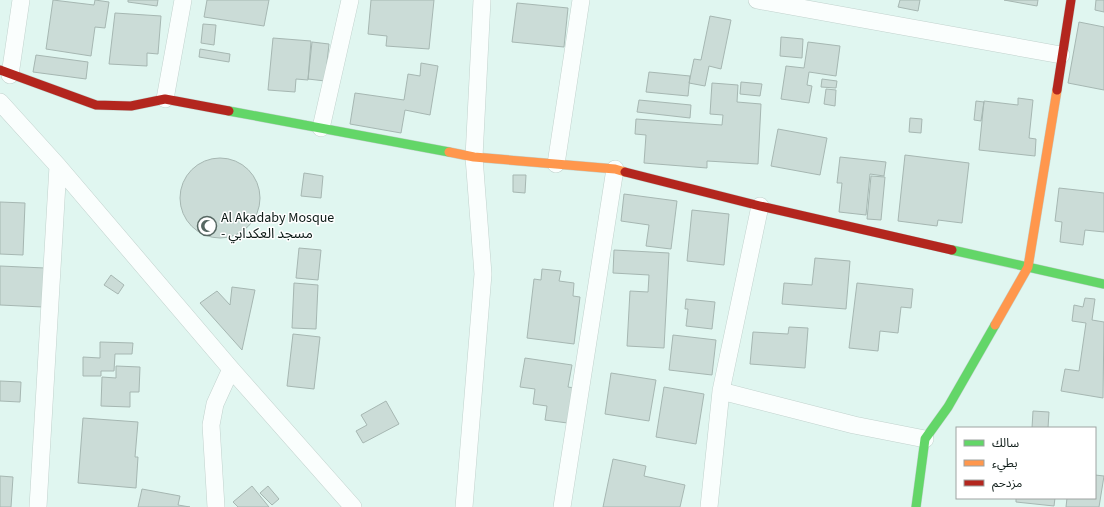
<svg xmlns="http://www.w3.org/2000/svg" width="1104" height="507" font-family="'Source Sans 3','Noto Sans Arabic',sans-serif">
	<rect width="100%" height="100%" fill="#e0f6f0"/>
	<path fill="#cbdcd7" stroke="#a6b7b2" d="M53,0L94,5L95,0L109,2L105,28L95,27L91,56L46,49Z
		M128,0H158L157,6L128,2Z
		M207,0H269L264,26L204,17Z
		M371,0H434L429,49L386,46L387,36L368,34Z
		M900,0H920L918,11L898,7Z
		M1004,0H1038L1037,6Z
		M1096,0H1104V12L1095,10Z
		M517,3L568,8L564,47L512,42Z
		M115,13L161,16L158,54L147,53V66L109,64Z
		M710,16L731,20L721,69L709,66L705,86L689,83L694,59L701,60Z
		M1079,22L1104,27V90L1068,83Z
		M203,24L216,25L214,45L201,43Z
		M781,37L803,39L802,58L780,56Z
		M273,38L311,41L308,80L296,79L295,92L268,90Z
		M312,42L329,44L325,81L308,79Z
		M808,42L840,46L836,76L809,72L807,85L812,86L809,103L781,99L786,66L804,68Z
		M200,49L230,54L229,62L199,57Z
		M36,55L88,62L86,79L33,72Z
		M421,63L438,66L430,115L405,110L401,133L350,124L355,93L404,100L408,74L420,76Z
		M649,72L690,76L688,96L646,92Z
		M822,79L837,81L836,88L821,87Z
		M741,82L762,84L760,96L740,94Z
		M712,83L738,85L737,102L761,104L758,164L707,161V168L644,163L646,135L635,134L636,119L722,125L723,115L710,114Z
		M826,89L836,90L835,106L824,104Z
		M1018,98L1033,100L1029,138L1036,139L1035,156L979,150L984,101L1018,105Z
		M639,100L691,105L690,118L637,112Z
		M976,101L984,102L981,121L974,120Z
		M910,118L922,119L921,133L909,132Z
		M778,129L827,138L820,175L771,166Z
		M905,155L969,163L962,223L938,220L937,226L898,221Z
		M840,157L886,162L884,176L870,174L866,215L839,212L842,183H837Z
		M180 198a40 40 0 1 1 80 0a40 40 0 1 1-80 0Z
		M304,173L323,176L321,198L301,196Z
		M513,175H526L525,193L513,192Z
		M871,176L885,177L881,220L867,219Z
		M1059,188L1104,193V232L1085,230L1083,245L1060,242L1062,222L1055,221Z
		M624,194L677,201L671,249L646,246L649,225L621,221Z
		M0,202L25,203L23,255L0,254Z
		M692,210L729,214L724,265L687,261Z
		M299,248L321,250L318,280L296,278Z
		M614,250L669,253L664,348L627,346L630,291L648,292L649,275L613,273Z
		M815,258L850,261L846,309L782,304L784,283L812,285Z
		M0,266L45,268L43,307L0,305Z
		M542,269L561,271L559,281L574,283L573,296L580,297L574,344L527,338L534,279L541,280Z
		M111,275L124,285L118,294L104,285Z
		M294,283L318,285L316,329L292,328Z
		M857,283L913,289L911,308L901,307L898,333L880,331L878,351L849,348Z
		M232,287L255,290L242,350L200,303L217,291L230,305Z
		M1085,298L1095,299L1092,320L1104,322L1103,398L1061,391L1065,369L1079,371L1086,323L1072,321L1074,305L1083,307Z
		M686,299L715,302L712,329L686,326L688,309H685Z
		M789,327L808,328L805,368L750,364L753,332L788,334Z
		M293,334L320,337L314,389L287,386Z
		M673,335L716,340L712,375L669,370Z
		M100,342L133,343L132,354H115L114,371H101V376H83V357L100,358Z
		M525,358L572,365L568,387L580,389L575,424L545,420L547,406L533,404L535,389L520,387Z
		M116,366L140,367L139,392H130V407L101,406L102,377L116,378Z
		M611,373L656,380L649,421L605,414Z
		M0,381L21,382L20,402L0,401Z
		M664,387L704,394L696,444L656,437Z
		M386,401L399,424L363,443L356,431L367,425L361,415Z
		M1033,411L1049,412L1048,428H1032Z
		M83,418L138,422L135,457H138L136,488L78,483Z
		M613,459L646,466L644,476L685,485L680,507H603Z
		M1095,475L1104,476L1099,507H1066L1067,498H1095Z
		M0,476L13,477L11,507H0Z
		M252,486L269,507H238L233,502Z
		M268,486L279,499L272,505L260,493Z
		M142,489L180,496L178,505L190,507H138Z
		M1016,498H1055L1054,506L1016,502Z"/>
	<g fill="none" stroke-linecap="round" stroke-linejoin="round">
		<g stroke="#c1d2cd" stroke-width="18">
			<path id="street" d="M757,0L1061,55
				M10,75L21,0
				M165,99L183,0
				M0,102L58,166L231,369L353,507
				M321,128L350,0
				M556,164L581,0
				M721,391L854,425L925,439
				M38,507L58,166
				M216,507L211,425L215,404L231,369
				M464,507L483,274L474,157L482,0
				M562,507L615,169
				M709,507L721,391L760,206"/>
		</g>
		<g stroke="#c1d2cd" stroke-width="10">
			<path id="fast" d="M229,111L449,152
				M952,250L1104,284
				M916,507L925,439L948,407L995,325"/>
		</g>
		<g stroke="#c1d2cd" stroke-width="10">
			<path id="slow" d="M449,152L474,157L615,169L625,172
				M995,325L1028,267L1057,90"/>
		</g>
		<g stroke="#c1d2cd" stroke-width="10">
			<path id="jam" d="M0,70L96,105L131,106L165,99L229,111
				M1057,90L1071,0
				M625,172L760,206L952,250"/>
		</g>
		<use href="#street" stroke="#fafefd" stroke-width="17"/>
		<use href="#fast" stroke="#63d668" stroke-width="9"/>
		<use href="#slow" stroke="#ff974d" stroke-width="9"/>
		<use href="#jam" stroke="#b3261e" stroke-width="9"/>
	</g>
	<defs>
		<g id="mosque-ring" transform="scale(1)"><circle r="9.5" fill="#fff" stroke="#566762" stroke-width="1.5"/><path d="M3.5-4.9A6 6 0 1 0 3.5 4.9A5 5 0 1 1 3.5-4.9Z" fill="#566762"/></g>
	</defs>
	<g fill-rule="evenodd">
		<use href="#mosque-ring" x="207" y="226"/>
	</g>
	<g text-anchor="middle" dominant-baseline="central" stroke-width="3" stroke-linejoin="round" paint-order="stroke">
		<g font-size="14" fill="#0c1a16" stroke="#fff" text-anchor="start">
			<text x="221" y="218">Al Akadaby Mosque<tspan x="221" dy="16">- مسجد العكدابي</tspan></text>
		</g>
	</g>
	<rect x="956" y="427" width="140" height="72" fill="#ffffff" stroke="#9ea3a2"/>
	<rect x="964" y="440" width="20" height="6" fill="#63d668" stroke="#9ea3a2"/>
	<text x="992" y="447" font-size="12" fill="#0c1a16">سالك</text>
	<rect x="964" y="460" width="20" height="6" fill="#ff974d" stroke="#9ea3a2"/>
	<text x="992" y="467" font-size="12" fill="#0c1a16">بطيء</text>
	<rect x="964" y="480" width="20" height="6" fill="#b3261e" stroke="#9ea3a2"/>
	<text x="992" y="487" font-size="12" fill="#0c1a16">مزدحم</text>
</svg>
